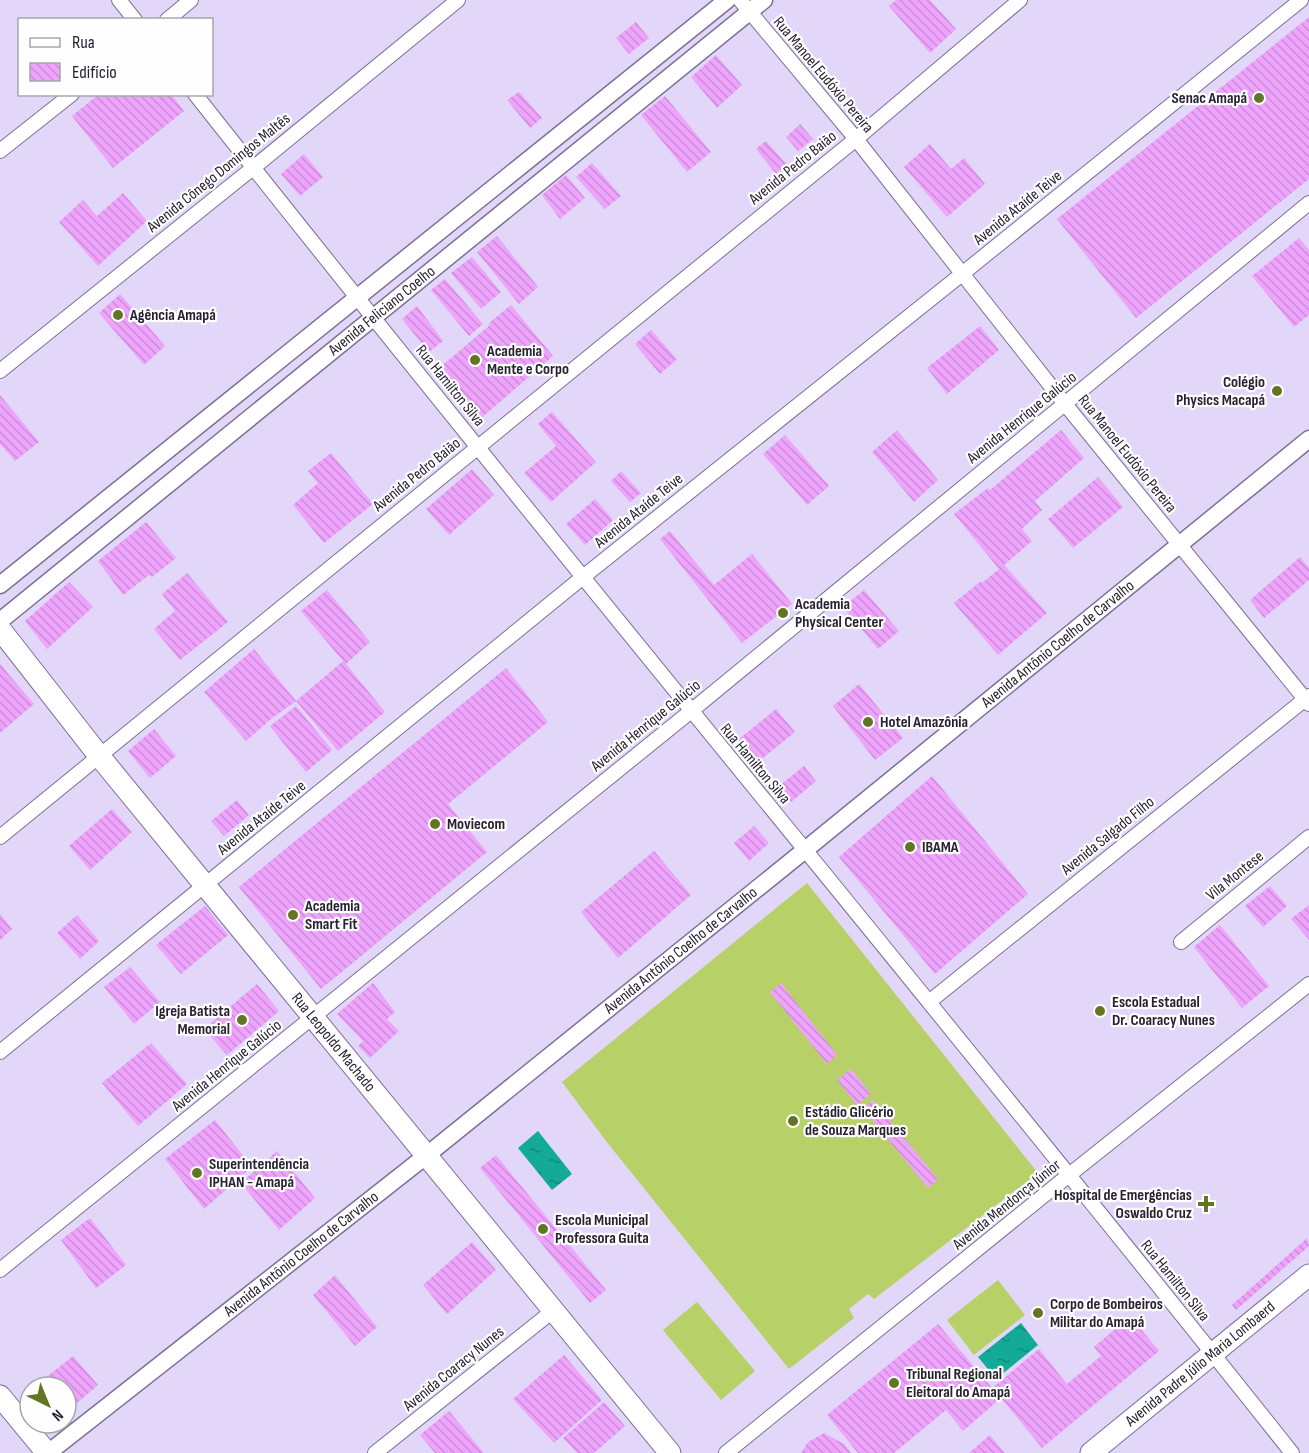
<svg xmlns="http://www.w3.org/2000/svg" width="1309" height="1453" font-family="'Sofia Sans Condensed',sans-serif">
	<defs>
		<pattern id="water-ripples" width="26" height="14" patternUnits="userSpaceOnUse" patternTransform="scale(1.5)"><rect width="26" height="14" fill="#14aa98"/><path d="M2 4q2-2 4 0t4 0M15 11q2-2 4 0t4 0" fill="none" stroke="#128a7d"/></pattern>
		<pattern id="building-back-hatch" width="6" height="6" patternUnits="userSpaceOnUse" patternTransform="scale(1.5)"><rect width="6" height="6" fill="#eea3fc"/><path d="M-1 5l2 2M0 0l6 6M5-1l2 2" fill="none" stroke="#cc8cd8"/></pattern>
	</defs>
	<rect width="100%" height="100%" fill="#e2d6f9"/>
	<path fill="#b7d168" d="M807,883L1038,1173L874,1299L868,1294L849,1309L854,1318L789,1369L606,1141L562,1082Z
		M998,1280L1025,1315L974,1355L947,1320Z
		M697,1302L755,1371L721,1400L663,1330Z"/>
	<path fill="url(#water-ripples)" d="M538,1131L572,1174L552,1190L518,1148Z
		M1021,1323L1038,1345L996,1379L978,1357Z"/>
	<path fill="url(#building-back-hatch)" d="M896,0H930L956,29L930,53L889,6Z
		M1309,17V179L1136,318L1057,219Z
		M636,22L649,38L629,54L616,38Z
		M716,55L742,85L717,108L691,77Z
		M519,92L542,118L530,128L507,100Z
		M99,94H171L184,111L113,168L72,116Z
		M665,96L711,152L687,172L641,115Z
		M800,124L813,139L798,151L786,137Z
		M766,141L787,165L776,174L756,149Z
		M930,144L951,169L964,158L985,184L947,217L904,167Z
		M304,154L323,177L300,196L281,174Z
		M592,163L621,196L605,209L576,177Z
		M566,175L585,198L560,219L542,195Z
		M123,193L147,221L98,266L59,222L83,200L97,216Z
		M497,236L538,287L519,304L477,252Z
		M1299,238L1309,250V315L1294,327L1252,276Z
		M472,257L501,292L481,309L451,273Z
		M445,279L483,324L469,336L431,290Z
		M120,294L165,346L144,365L99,313Z
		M511,305L553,356L479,420L438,369L490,325L489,323Z
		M417,306L443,341L429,352L402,319Z
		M980,326L999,350L947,394L927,368Z
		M651,330L677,359L660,374L635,344Z
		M0,395L39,442L15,461L0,444Z
		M552,412L596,462L551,502L524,473L556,446L538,424Z
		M897,430L938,480L914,502L872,452Z
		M1061,430L1084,458L1035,501L1042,510L1022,529L1032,541L1004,565L1047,613L998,655L954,603L981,581L982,583L999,569L954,514L988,488L990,490Z
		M785,435L829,486L807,505L763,454Z
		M331,453L373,504L324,543L293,505L318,483L308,471Z
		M472,469L494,495L449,535L426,509Z
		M621,471L641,493L630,502L611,481Z
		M1098,477L1123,507L1073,548L1048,519Z
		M595,499L613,520L585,545L566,524Z
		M146,522L176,558L152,577L149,575L123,595L98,561Z
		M670,531L714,585L752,554L792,604L742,643L660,539Z
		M1300,557L1309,568V580L1264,618L1250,600Z
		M187,573L228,622L180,660L154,629L175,611L162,594Z
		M69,582L93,607L47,649L25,621Z
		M327,590L370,642L346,664L385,712L338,751L296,701L343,661L301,611Z
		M864,590L899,631L878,649L843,607Z
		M254,649L296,701L271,719L246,741L204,692Z
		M0,664L34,704L0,733Z
		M506,668L548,722L448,804L487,852L321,989L239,887Z
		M859,684L903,738L875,760L833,706Z
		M296,706L332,750L306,772L270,726Z
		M776,709L795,732L758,762L738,740Z
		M154,729L176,756L150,778L128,751Z
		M804,766L816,781L791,802L778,787Z
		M932,776L1028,894L935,974L839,857Z
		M237,800L249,815L224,836L211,821Z
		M112,809L132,832L90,870L69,846Z
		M754,826L769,843L749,861L734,843Z
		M654,851L691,895L618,958L581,912Z
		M1270,886L1287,906L1263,927L1245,906Z
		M1309,905V940L1291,919Z
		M205,906L228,935L181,974L156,945Z
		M0,914L12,929L0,940Z
		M77,915L99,941L80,959L57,933Z
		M1220,925L1269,986L1242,1008L1194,947Z
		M130,967L160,1002L134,1024L104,987Z
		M373,983L395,1012L387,1019L399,1031L370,1058L358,1046L363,1041L337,1014Z
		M781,983L837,1055L827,1064L770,992Z
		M257,984L279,1011L227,1055L204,1029Z
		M151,1043L187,1084L138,1126L102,1083Z
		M851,1069L871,1094L857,1105L837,1080Z
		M873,1100L938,1179L928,1188L863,1109Z
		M215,1120L252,1167L204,1209L165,1159Z
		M277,1151L315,1198L279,1230L241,1183Z
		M496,1155L606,1290L590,1303L480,1168Z
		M90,1218L126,1265L96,1288L61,1240Z
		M1307,1238L1309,1246L1236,1310L1232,1305Z
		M472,1242L496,1270L447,1314L423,1285Z
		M335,1275L377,1327L355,1346L313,1295Z
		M1130,1316L1159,1351L1042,1448L1001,1398L963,1431L946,1410L894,1453H858L827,1415L938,1324L992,1388L1039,1349L1067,1384L1101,1356L1094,1347Z
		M564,1355L602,1400L554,1443L513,1399Z
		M73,1356L98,1385L69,1410L66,1406V1387H50L44,1379Z
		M604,1402L625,1426L594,1453H577L563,1438Z
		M449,1411L484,1453H435L420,1435Z
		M824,1433L844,1444L851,1453H801L808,1442Z
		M990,1435L1005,1453H969Z"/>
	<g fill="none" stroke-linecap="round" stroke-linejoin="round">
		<g stroke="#7d6f96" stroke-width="16">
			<path id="minor" d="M119,0L135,20
				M740,0L856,139L1065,404L1309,704
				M167,20L191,0
				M195,94C556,551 930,997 1292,1453
				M0,151L72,94
				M0,371L253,168L458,0
				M0,837L856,139L1020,0
				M1181,942L1309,837
				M929,1002L1309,696
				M0,1052L583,577L962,274L1301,0
				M0,1270L685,716L1309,203
				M375,1453L554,1310
				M726,1453L1069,1175L1309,984"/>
		</g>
		<g stroke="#7d6f96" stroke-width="19">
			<g id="tertiary">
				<path d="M0,585L727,0"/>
				<path id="s1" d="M0,621L764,0"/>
				<path id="s2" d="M48,1453L427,1155L805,850L1309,439"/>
			</g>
		</g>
		<g stroke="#7d6f96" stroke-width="23">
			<g id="primary">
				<path id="s3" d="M0,629L100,757L670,1453"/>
				<path d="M0,1396L47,1453"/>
				<path id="s4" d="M1091,1453L1309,1275"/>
			</g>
		</g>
		<use href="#minor" stroke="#fff" stroke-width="14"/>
		<use href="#tertiary" stroke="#fff" stroke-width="16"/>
		<use href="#primary" stroke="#fff" stroke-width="21"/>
	</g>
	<g fill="#637524" stroke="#fefefe" stroke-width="2">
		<circle cx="1259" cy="98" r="6"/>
		<circle cx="118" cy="315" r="6"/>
		<circle cx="475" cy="360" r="6"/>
		<circle cx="1277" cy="391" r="6"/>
		<circle cx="783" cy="613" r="6"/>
		<circle cx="868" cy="722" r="6"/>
		<circle cx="435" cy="824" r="6"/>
		<circle cx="910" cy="847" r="6"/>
		<circle cx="293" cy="915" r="6"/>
		<circle cx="1100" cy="1011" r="6"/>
		<circle cx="242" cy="1020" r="6"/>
		<circle cx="793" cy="1121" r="6"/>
		<circle cx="197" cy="1173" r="6"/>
		<path d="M1203 1195h6v6h6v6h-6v6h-6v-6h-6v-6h6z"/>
		<circle cx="543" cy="1229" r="6"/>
		<circle cx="1038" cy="1313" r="6"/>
		<circle cx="894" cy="1383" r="6"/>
	</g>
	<g text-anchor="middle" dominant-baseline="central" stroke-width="4.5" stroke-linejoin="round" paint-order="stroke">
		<g font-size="16" fill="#282232" stroke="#fefefe">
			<text transform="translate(823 75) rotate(50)">Rua Manoel Eudóxio Pereira</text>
			<text transform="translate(793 168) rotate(-39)">Avenida Pedro Baião</text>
			<text transform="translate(219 173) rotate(-39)">Avenida Cônego Domingos Maltês</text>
			<text transform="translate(1018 208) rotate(-39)">Avenida Ataíde Teive</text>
			<text stroke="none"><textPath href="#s1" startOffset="492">Avenida Feliciano Coelho</textPath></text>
			<text transform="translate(450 386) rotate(51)">Rua Hamilton Silva</text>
			<text transform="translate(1022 418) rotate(-39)">Avenida Henrique Galúcio</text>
			<text transform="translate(1127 454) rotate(51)">Rua Manoel Eudóxio Pereira</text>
			<text transform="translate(417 475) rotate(-39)">Avenida Pedro Baião</text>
			<text transform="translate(639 511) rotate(-39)">Avenida Ataíde Teive</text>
			<text stroke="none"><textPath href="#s2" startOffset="1294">Avenida Antônio Coelho de Carvalho</textPath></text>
			<text transform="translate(646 726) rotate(-39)">Avenida Henrique Galúcio</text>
			<text transform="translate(755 764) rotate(50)">Rua Hamilton Silva</text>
			<text transform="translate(262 818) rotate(-39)">Avenida Ataíde Teive</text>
			<text transform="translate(1108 836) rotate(-39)">Avenida Salgado Filho</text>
			<text transform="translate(1235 876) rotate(-39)">Vila Montese</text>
			<text stroke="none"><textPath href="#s2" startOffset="808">Avenida Antônio Coelho de Carvalho</textPath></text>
			<text stroke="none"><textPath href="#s3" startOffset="531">Rua Leopoldo Machado</textPath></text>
			<text transform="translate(227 1066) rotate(-39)">Avenida Henrique Galúcio</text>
			<text transform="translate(1007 1205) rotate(-39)">Avenida Mendonça Júnior</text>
			<text stroke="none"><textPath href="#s2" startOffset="322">Avenida Antônio Coelho de Carvalho</textPath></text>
			<text transform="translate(1175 1281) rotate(51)">Rua Hamilton Silva</text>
			<text stroke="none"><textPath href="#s4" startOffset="141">Avenida Padre Júlio Maria Lombaerd</textPath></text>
			<text transform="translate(454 1369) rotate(-39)">Avenida Coaracy Nunes</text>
		</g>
		<g font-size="16" font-weight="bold" fill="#282232" stroke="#fefefe" text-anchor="start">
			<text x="1247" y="98" text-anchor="end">Senac Amapá</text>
			<text x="130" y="315">Agência Amapá</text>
			<text x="487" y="351">Academia<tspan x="487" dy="18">Mente e Corpo</tspan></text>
			<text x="1265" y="382" text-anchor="end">Colégio<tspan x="1265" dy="18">Physics Macapá</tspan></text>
			<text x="795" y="604">Academia<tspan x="795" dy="18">Physical Center</tspan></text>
			<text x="880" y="722">Hotel Amazônia</text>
			<text x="447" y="824">Moviecom</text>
			<text x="922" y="847">IBAMA</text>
			<text x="305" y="906">Academia<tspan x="305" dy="18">Smart Fit</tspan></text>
			<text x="1112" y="1002">Escola Estadual<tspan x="1112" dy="18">Dr. Coaracy Nunes</tspan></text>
			<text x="230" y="1011" text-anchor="end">Igreja Batista<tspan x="230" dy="18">Memorial</tspan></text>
			<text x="805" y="1112">Estádio Glicério<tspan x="805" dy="18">de Souza Marques</tspan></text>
			<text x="209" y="1164">Superintendência<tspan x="209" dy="18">IPHAN - Amapá</tspan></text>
			<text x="1192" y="1195" text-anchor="end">Hospital de Emergências<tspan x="1192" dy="18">Oswaldo Cruz</tspan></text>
			<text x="555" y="1220">Escola Municipal<tspan x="555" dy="18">Professora Guita</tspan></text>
			<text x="1050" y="1304">Corpo de Bombeiros<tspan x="1050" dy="18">Militar do Amapá</tspan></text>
			<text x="906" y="1374">Tribunal Regional<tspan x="906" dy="18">Eleitoral do Amapá</tspan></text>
		</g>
	</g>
	<rect x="18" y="18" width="195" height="78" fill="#fefefe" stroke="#a8a6ac" stroke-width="1.5"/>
	<rect x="30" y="38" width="30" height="9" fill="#ffffff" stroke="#a8a6ac" stroke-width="1.5"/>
	<text x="72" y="48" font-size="18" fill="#282232">Rua</text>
	<rect x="30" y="63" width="30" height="18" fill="url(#building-back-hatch)" stroke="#a8a6ac" stroke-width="1.5"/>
	<text x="72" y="78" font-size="18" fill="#282232">Edifício</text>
	<g transform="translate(48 1405) rotate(137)"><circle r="28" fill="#fefefe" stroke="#a8a6ac" stroke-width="1.5"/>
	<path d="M0-4.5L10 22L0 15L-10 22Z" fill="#637524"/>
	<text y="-9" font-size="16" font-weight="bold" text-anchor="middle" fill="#282232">N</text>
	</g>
</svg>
